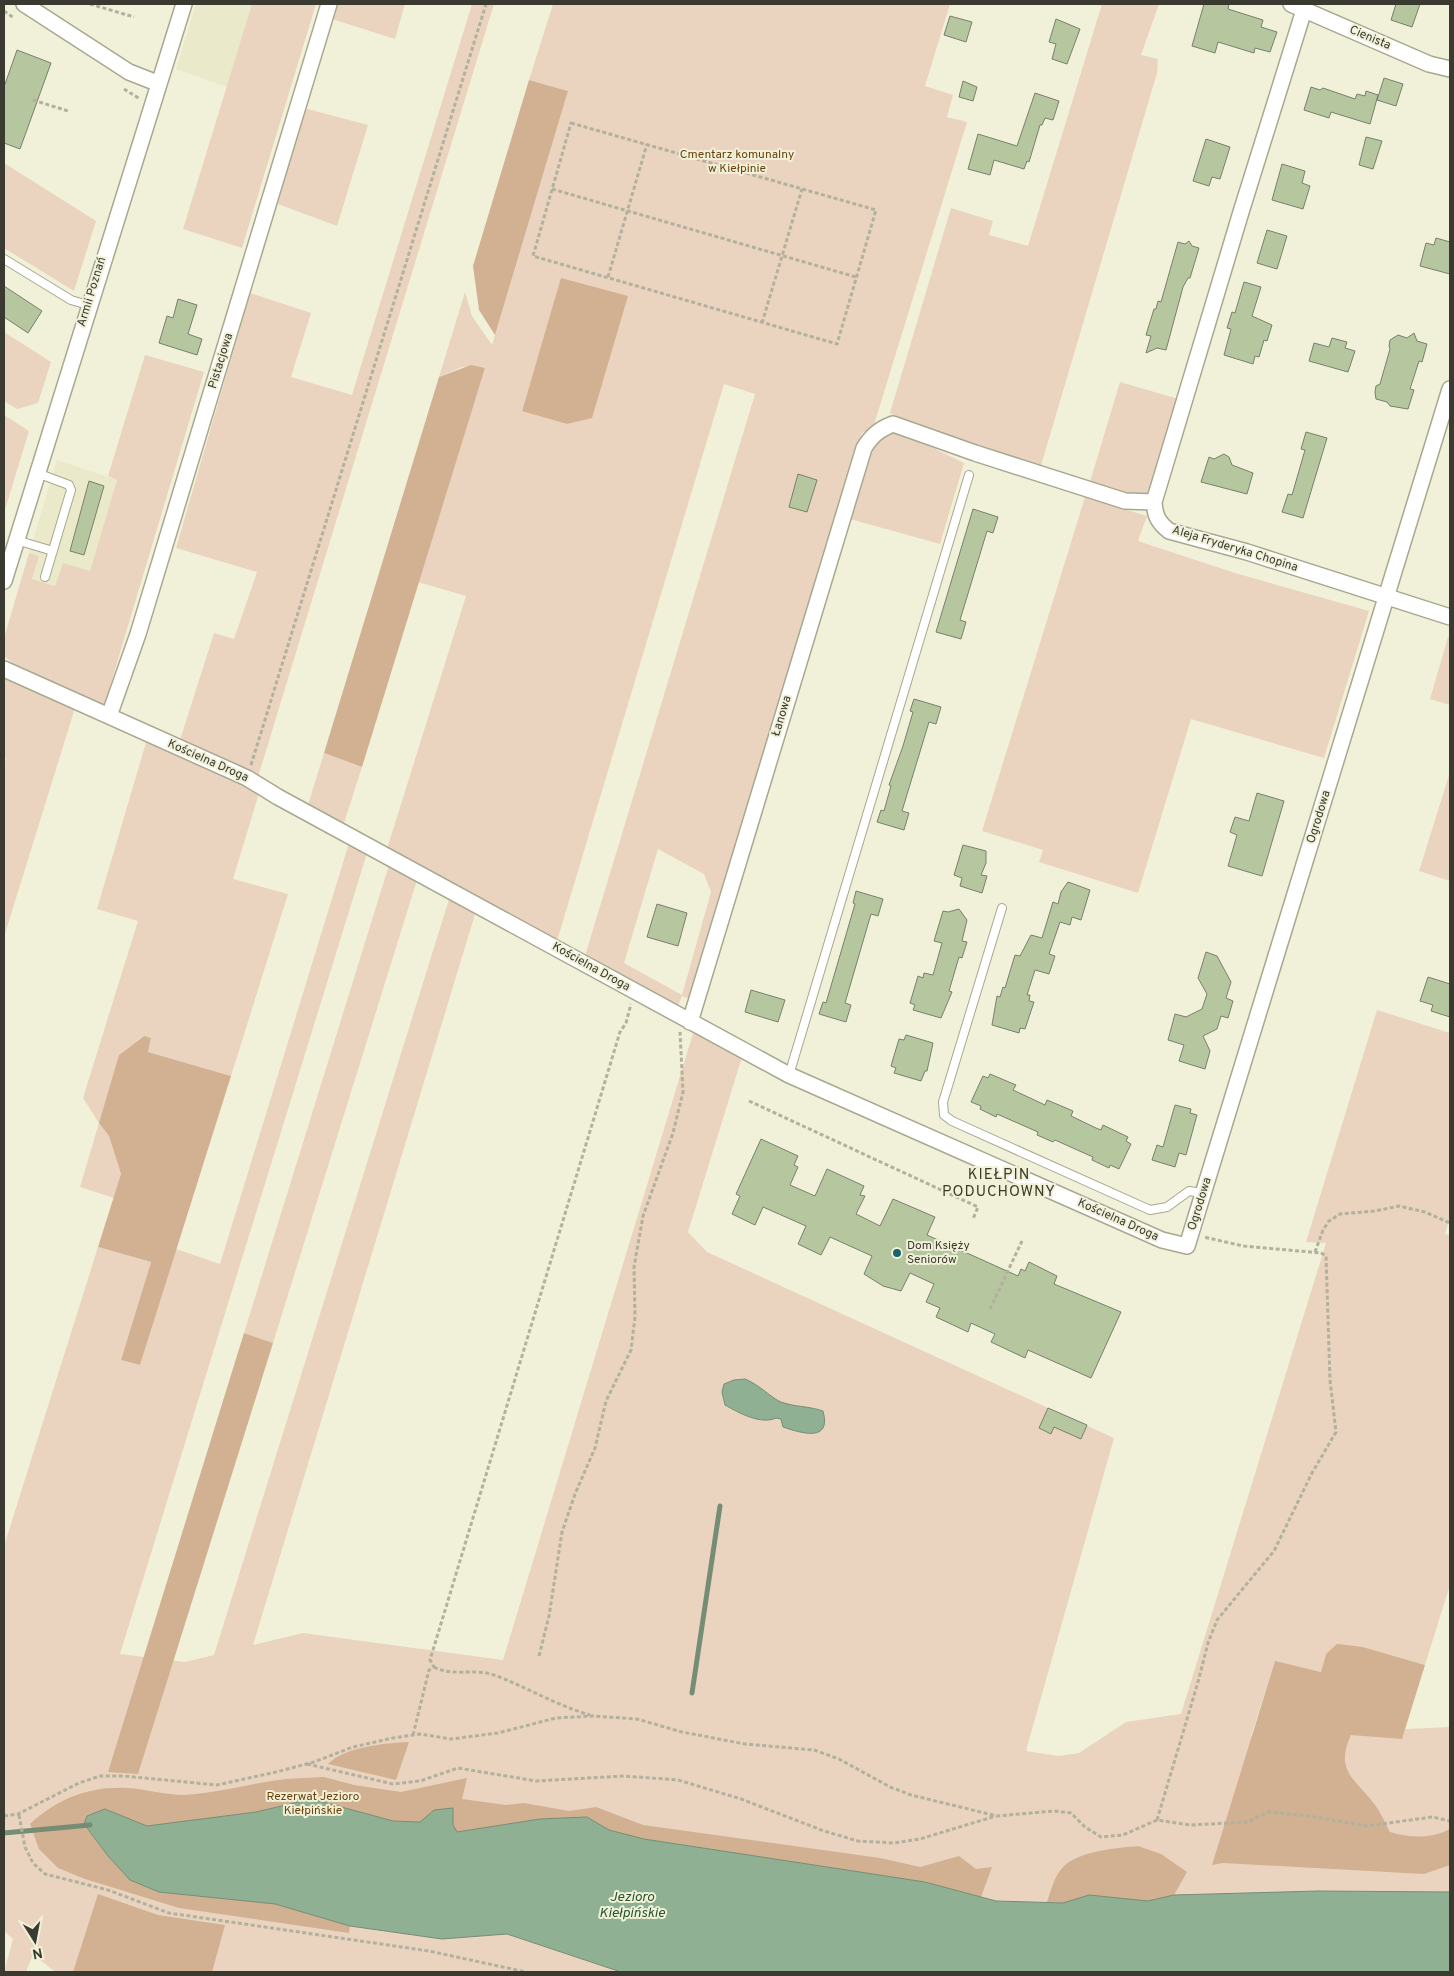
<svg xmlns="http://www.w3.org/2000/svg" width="1454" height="1976" font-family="Overpass,sans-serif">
	<rect width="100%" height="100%" fill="#f1f1d9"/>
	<path fill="#eae9c9" d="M196,4H252L227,87L176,69Z
		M57,460L117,480L90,571L63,564L55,586L32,579L39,556L29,553Z"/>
	<path fill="#ead4bf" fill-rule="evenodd" d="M252,4H316L242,248L183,229Z
		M337,4H405L395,39L332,19Z
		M472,4H494L258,777L180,740L214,633L234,639L257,572L176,548L250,293L311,313L291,377L352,395Z
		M553,4H950L925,86L953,95L947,117L967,122L873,428L862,433L689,999L682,996L677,1008L585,956L755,394L724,384L557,941L387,849L466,596L418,582L485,368L462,367L439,377L465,292L472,316L492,345L568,91L529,80ZM545,335L567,424L522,410ZM658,849L704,874L711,892L682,995L624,963Z
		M1102,4H1159L1141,55L1158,59L1157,73L1040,469L914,426L890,413L951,208L993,221L989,235L1028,246Z
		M304,108L368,125L337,226L278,204Z
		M4,163L96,221L74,291L4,248Z
		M4,332L51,362L38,403L17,409L4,401Z
		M145,355L204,372L104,706L21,669L4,656V638L29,553L39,556L32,579L55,586L63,563L90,571L117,480L108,476Z
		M1120,382L1182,400L1150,492L1137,497L1089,485Z
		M4,415L29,431L4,513Z
		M889,431L927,445L964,463L940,544L850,519L873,442Z
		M1085,497L1147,516L1138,541L1235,573L1369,611L1324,758L1191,719L1138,893L1039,862L1043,850L982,831Z
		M1448,637H1450V705L1430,699Z
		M4,677L75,708L4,937V765L6,759L4,758Z
		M147,739L259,793L233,879L288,894L231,1076L148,1052L151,1038L143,1036L119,1055L109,1136L121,1174L114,1198L80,1187L99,1123L83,1098L138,921L97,909Z
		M324,753L362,767L343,826L308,805Z
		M1450,772V881L1419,871Z
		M349,843L367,853L120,1654L185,1662L214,1655L450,896L476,911L253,1645L303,1633L503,1660L694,1030L742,1057L688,1232L707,1252L1114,1438L1026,1751L1058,1756L1079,1753L1126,1722L1181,1714L1326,1243L1306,1242L1377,1010L1450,1033V1217L1445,1234L1450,1235V1585L1425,1665L1363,1647L1326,1654L1321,1672L1275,1662L1251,1736L1450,1727V1972H55L33,1954L26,1972H4L13,1939L4,1931V1546L98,1247L151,1262L121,1360L140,1365L176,1249L220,1264Z
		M389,865L417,880L273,1343L244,1333Z"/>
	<path fill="#d1b192" d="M529,80L568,91L495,335L479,310L473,266Z
		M561,278L628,296L592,418L567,424L522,411Z
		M471,365L485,368L362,767L324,753L439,377Z
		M144,1036L151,1038L148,1052L231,1076L140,1365L121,1360L151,1262L98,1247L121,1174L109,1136L99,1123L119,1055Z
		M244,1333L273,1343L138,1774L108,1772Z
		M1337,1644L1363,1647L1425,1665L1402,1739L1351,1735C1334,1772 1356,1779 1375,1805C1381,1813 1385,1823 1390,1832C1410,1838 1431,1839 1450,1829V1865L1424,1874L1223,1863L1212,1865L1275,1661L1321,1672L1326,1654Z
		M409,1742L396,1780L328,1764C344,1747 386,1743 409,1742Z
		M324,1777L354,1785L401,1792L467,1778L462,1799L506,1805L524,1803L569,1811L596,1807L643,1825L880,1858L920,1867L959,1856L976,1869L992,1867L981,1897L925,1882L644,1839L609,1830L587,1817L540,1819L456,1832L453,1825V1809L434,1810L420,1822L393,1821L312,1799L256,1812L147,1826L105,1809L87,1816L84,1825L108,1856L130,1880L159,1892L275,1904L350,1926L349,1933L179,1908L85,1879L58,1868L39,1849L30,1824C57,1799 89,1786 127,1788C146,1789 165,1795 184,1795C218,1793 252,1783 286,1779C298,1778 311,1778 324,1777Z
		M1138,1846L1161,1854L1187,1872L1174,1895L1148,1901L1089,1895L1063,1903L1047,1902C1051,1891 1054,1876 1063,1867C1079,1851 1116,1848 1138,1846Z
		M98,1894L158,1915L225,1925L212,1972H73Z"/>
	<path fill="#8fb092" stroke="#768d75" d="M745,1379C760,1385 771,1398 781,1402C794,1407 809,1406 823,1411C832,1443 801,1433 783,1427L781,1419L776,1418C761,1425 739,1413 725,1405L722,1392L724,1384L734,1380Z
		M312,1799L393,1821L420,1822L434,1810L453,1808V1825L457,1832L540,1819L587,1817L609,1830L644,1839L925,1882L996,1901L1063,1903L1089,1895L1148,1901L1174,1895L1318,1891L1450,1892V1972H621L507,1934L442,1939L350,1926L275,1904L159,1892L130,1880L108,1856L84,1824L87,1816L105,1809L147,1826L256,1812Z"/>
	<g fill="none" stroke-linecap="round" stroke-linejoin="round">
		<path stroke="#768d75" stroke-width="5" d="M692,1693L720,1506
			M4,1833L90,1825"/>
	</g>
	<path fill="#b6c7a0" stroke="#77806c" d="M1204,4H1229L1228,9L1263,20L1261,27L1277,32L1270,52L1255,48L1254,53L1218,42L1215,53L1192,46Z
		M1396,4H1420L1412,27L1391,20Z
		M950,16L972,22L966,42L944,35Z
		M1056,19L1080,29L1067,64L1052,59L1056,44L1049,42Z
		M17,50L51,63L20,149L4,143V87Z
		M1384,78L1403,84L1396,106L1377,100Z
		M963,81L977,87L973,101L959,97Z
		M1311,87L1320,90L1323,88L1355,99L1357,94L1365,96L1366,91L1378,95L1370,124L1331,112L1329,118L1304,110Z
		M1035,93L1059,101L1053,120L1045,118L1042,125H1040L1029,162L1027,161L1024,169L994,160L990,175L968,169L978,134L1017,146Z
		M1366,137L1382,141L1373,169L1359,165Z
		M1206,139L1230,147L1220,179L1212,177L1209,186L1193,181Z
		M1282,164L1305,171L1302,183L1310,186L1303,209L1272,200Z
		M1267,230L1287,236L1277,269L1257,263Z
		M1436,238L1450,242V274L1420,266L1426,243L1434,245Z
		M1189,241L1192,246L1199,248L1190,278H1188L1183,287L1166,350L1157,348L1146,353L1151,336L1146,335L1154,309H1156L1158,301L1161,302L1178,242L1185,244Z
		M1244,282L1261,287L1252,316L1272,325L1267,341L1264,340L1259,357L1255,356L1253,364L1224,355L1231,329L1227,328L1232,312L1235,313Z
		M4,286L42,311L28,333L4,317Z
		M178,299L197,305L188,334L202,339L197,355L159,343L167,316L173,318Z
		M1414,333L1417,341L1427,344L1422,362L1419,361L1410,389L1414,390L1408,409L1390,406L1387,402L1376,399L1375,392L1376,386L1380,384L1390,349L1389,346L1390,340L1398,335L1407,338Z
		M1332,338L1347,342L1345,348L1355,351L1348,372L1309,361L1314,343L1329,347Z
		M1306,432L1327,438L1303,518L1282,512L1288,494L1292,495L1305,450L1301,449Z
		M1224,454L1229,457L1232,465L1253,473L1247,494L1201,482L1209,457L1214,459Z
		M798,474L817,480L807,512L789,507Z
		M89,481L104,486L84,555L70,551Z
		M973,509L998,517L993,533L987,531L960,620L966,622L961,639L936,632Z
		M914,699L941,707L936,724L929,722L902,811L909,813L904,830L877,822L881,810L884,811L891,786L889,785L903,746L913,712L910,711Z
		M1257,793L1284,801L1262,876L1228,866L1237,835L1230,832L1235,817L1249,821Z
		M963,845L986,851V863L981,875L987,876L982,893L960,886L962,878L954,875Z
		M1068,882L1090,890L1081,920L1072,917L1070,925L1060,922L1049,954L1055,956L1049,974L1035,970L1027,995H1030L1029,1001L1034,1002L1025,1029L1020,1028L1019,1033L992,1025L997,996L1000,997L1003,987L1005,988L1015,955L1020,956L1031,935L1042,938L1053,902L1058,904L1061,892Z
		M856,891L883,899L878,916L871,914L845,1003L851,1005L846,1022L819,1014L823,1002L826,1003L855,904L853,903Z
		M657,904L687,913L678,946L647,937Z
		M959,909L967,920L962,941L967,942L962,958L959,957L949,991L952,992L941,1018L913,1010L915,1005L910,1003L918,976L923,978L924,973L933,975L942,943L934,941L943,911L948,912Z
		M1206,952L1217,956L1231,982L1226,998L1233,1001L1228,1018L1221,1016L1217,1029L1203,1036L1210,1051L1205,1069L1179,1061L1184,1045L1168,1040L1175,1014L1186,1017L1202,1009L1207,994L1198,978Z
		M1428,977L1450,984V1017L1431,1011L1433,1005L1420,1001Z
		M751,990L785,1000L778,1022L745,1012Z
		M906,1035L933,1043L927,1071H925L921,1081L894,1073L896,1068L891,1066L899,1039L904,1040Z
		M990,1074L1016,1085L1013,1090L1045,1105L1047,1100L1073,1111L1071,1116L1096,1128L1101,1130L1103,1125L1128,1137L1126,1141L1131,1144L1119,1169L1110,1165L1109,1168L1092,1160L1093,1157L1084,1153L1055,1140L1053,1142L1037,1135L1038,1132L997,1114L996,1117L980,1109L981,1106L971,1102L983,1076L988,1078Z
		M1175,1105L1191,1109L1190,1113L1197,1115L1186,1155L1179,1153L1175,1167L1152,1160L1157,1145L1163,1147Z
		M761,1139L798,1156L794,1165L798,1167L790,1185L815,1196L827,1169L864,1186L860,1195L865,1196L856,1214L880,1226L893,1199L935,1217L927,1235L1018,1276L1021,1269L1025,1271L1029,1262L1057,1276L1054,1284L1121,1312L1091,1378L1028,1350L1025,1358L991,1342L995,1334L971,1323L968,1332L936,1317L940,1308L926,1302L934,1284L910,1273L901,1291L883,1286L864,1274L872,1256L830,1237L821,1255L798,1244L806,1226L763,1207L755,1225L732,1214L740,1196L736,1194Z
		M1048,1408L1087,1425L1081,1439L1054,1427L1051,1434L1039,1428Z"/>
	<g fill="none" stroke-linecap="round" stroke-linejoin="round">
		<g stroke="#a8a890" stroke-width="10">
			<path id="service" d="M4,259L71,300L88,305
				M37,473L69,485L71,490L45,577
				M16,540L53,551
				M1002,908L943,1102L944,1115L952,1121L1150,1210L1167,1207L1189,1191L1203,1193
				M789,1075L969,475"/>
		</g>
		<g stroke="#a8a890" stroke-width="18">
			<path id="minor" d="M24,4L129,72L157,83
				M1291,4L1429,64L1450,69
				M1304,10L1241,212L1154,502C1155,516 1158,522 1169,531L1247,552L1450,617
				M4,581L184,4
				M4,669L247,778L278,797L789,1075L1162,1240L1187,1246L1450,389
				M109,716L138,634L329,4
				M690,1022L864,448C872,435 880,429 893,424L975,453L1125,501L1154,502"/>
		</g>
		<path stroke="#b1b19e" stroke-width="3" stroke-dasharray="4 2.5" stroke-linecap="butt" d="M90,4L134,17
			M4,11L14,18
			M124,89L140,99
			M33,100L68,111
			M571,123L876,210L837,344L533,256Z
			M552,189L856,277
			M608,277L647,144
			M762,323L802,189
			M251,765L486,4
			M749,1101L978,1207L973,1219
			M1315,1252L1323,1230L1329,1221L1340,1214L1375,1211L1399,1206L1425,1212L1450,1223
			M990,1309L1022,1241
			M539,1656L549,1616L562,1532L575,1494L595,1448L606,1401L631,1350L635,1317L634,1267L643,1216L673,1133L683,1092L680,1032
			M434,1667C452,1677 474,1668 494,1675C527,1687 555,1705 590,1715
			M413,1735L429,1670L434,1667L430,1660L620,1032L626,1023L631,1004
			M307,1764L393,1784L420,1781L458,1768L536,1781L624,1776L678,1780L741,1799L824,1831L858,1841L894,1843L920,1839L996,1816
			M19,1815L25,1847L33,1863L45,1874L108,1890L169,1913L429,1951L526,1972
			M4,1816L18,1814L79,1783L100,1776H124L217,1785L276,1772L314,1762L353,1747L393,1738L420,1734L451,1739L498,1733L556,1718L593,1716L637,1719L682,1732L745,1744L814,1750L839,1759L890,1787L911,1795L997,1816L1054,1811L1071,1813L1085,1827L1101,1837L1123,1835L1157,1820L1190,1825L1248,1822L1268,1812L1309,1816L1367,1826L1432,1817L1450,1821
			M1157,1820L1198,1682L1208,1643L1217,1620L1274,1551L1312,1473L1336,1432L1330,1380L1326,1256L1321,1253L1243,1246L1204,1237"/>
		<use href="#service" stroke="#fff" stroke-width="8"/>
		<use href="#minor" stroke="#fff" stroke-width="15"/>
	</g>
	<circle fill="#17636e" stroke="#f1f1d9" stroke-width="2" cx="897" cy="1253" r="5"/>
	<g text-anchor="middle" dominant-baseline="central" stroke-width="4" stroke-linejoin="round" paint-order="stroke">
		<g font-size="12" fill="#3a3a30" stroke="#f1f1d9">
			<text transform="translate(1370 38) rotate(23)">Cienista</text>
			<text transform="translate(92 292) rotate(-73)">Armii Poznań</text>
			<text transform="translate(221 361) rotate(-73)">Pistacjowa</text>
			<text transform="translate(1235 549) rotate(17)">Aleja Fryderyka Chopina</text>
			<text transform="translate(782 716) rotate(-73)">Łanowa</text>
			<text transform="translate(208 761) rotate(24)">Kościelna Droga</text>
			<text transform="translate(1319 817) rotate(-73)">Ogrodowa</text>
			<text transform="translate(591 967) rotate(29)">Kościelna Droga</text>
			<text transform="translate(1200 1204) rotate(-73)">Ogrodowa</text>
			<text transform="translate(1118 1220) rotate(24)">Kościelna Droga</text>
		</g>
		<g font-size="12" fill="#6b410c" stroke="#f1f1d9">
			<text x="737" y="155">Cmentarz komunalny<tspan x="737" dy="14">w Kiełpinie</tspan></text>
			<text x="313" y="1797">Rezerwat Jezioro<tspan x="313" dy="14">Kiełpińskie</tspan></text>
		</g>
		<g font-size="12" fill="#3a3a30" stroke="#f1f1d9" text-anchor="start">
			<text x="907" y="1246">Dom Księży<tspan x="907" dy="14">Seniorów</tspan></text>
		</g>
		<g font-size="14" font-style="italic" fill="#24552c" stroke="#f1f1d9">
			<text x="632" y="1897">Jezioro<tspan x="632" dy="16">Kiełpińskie</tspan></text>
		</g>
		<g font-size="15" letter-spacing="1" fill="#3b3b27" stroke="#f1f1d9">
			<text x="999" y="1175">KIEŁPIN<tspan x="999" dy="17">PODUCHOWNY</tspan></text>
		</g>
	</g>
	<rect width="1454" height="1976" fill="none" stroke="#3a3a30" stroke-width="10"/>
	<g transform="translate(35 1941) rotate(169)" stroke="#f1f1d9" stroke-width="4" paint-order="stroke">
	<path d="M0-4L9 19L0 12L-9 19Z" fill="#3a3a30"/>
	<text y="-8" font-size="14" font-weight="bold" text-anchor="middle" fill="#3a3a30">N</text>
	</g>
</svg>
